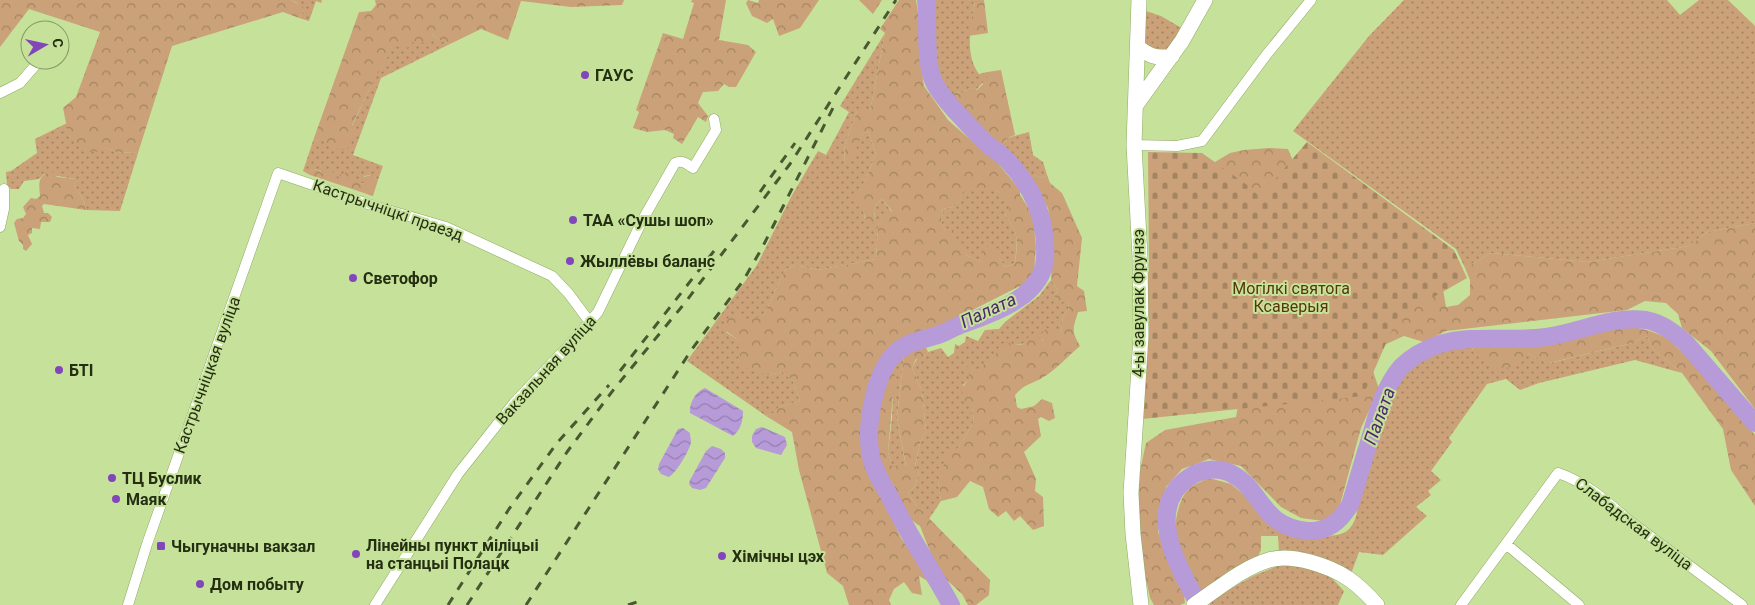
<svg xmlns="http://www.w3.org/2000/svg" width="1755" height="605" font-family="Roboto,sans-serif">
	<defs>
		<pattern id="grass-dots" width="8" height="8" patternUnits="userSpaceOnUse" patternTransform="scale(1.25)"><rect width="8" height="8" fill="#caa178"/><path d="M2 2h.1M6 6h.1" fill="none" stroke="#a48461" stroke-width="1.8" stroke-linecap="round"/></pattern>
		<pattern id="forest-crowns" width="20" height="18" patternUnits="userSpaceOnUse" patternTransform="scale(1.25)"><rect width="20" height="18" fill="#caa178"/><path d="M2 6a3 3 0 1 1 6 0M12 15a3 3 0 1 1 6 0" fill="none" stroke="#a48461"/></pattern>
		<pattern id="cemetery-stones" width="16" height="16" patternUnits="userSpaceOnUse" patternTransform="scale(1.25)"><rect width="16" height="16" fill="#caa178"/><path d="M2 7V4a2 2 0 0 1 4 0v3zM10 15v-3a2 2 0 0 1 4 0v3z" fill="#a48461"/></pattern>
		<pattern id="water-waves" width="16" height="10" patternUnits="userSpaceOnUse" patternTransform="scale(1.25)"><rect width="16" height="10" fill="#b79ad8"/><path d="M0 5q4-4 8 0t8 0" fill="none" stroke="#957eae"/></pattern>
	</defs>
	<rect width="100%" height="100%" fill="#c6e29a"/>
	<path fill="url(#grass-dots)" d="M291,0H322L321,3L316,1L309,21L299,18L304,11L297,3Z
		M931,0H968L975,2C971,25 964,54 979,74L987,72V78L976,90L970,88L962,93L955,92L952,96C948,90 942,84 939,77C931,62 933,20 931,0Z
		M1404,0H1667L1680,15L1699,0H1728L1755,26V223L1707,232L1689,246L1588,262L1491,253L1465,268L1456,249L1293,131L1369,36Z
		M1143,10L1161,16L1185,30L1176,45L1161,53L1144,44Z
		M885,33L870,111H857L845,144L844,165L862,134L868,131L876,154L865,181L856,196L862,205L865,218L875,221L874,207L882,199L892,212L878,225L876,259L818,270L795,265L785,270L764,315L726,332L744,344L738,361L768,375L783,372L793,381L800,401L779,407L774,413L766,416L687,361L757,265L791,197L818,151L826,155L849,112L840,106Z
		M432,34L439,40L450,44L381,78L353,155L383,166L378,180L372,175L364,176V183C350,188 328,177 317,169L310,171V175L303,171L314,138L317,141L352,126L389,48Z
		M67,123L70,138L106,148L116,152L138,153L120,211L86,210L84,201L74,185L76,179L44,174L39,179L24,181L19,189H11L7,185L6,172L11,171L37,153L35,139Z
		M1029,132L1033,155L1043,162L1047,175L1041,178L1035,175L1029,180L1001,147L1007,138Z
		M964,189L997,190L1012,206L1005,215C1020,233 1017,240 1015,263L1005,267L999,258L982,246V262L966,255L945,230L941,223L943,209L956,206Z
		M1051,280L1058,291L1054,296L1067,301L1069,308L1063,316L1061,334H1056L1041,341L1015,345L978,371L963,385L972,408L974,421L938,482L941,501L929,519L916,505L908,493L915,486L919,472L915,467L920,443L926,431L922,391L912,368L917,359H923L928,352L941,348L948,357L954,353L955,344L959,346L965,342L966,336L978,341L985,330L999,329L1005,322L1039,296Z
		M1647,336L1653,349L1682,373L1635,360L1539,383L1520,390L1506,379L1487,384L1449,438L1452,442L1431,471L1441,480L1428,491L1431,495L1416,507L1427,516L1383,555L1359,552L1351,574L1279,553L1278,536H1261L1269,524C1290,537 1306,542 1330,536C1336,535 1344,534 1348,530C1359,520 1357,503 1360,491C1363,477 1369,464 1373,451C1382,421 1390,384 1414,362C1428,350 1454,347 1472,345L1473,352L1527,353L1550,363L1632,343Z
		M904,354L897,418L906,467L892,466L888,452L892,418L894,372L891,371L895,364Z
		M1280,565H1306L1327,573L1344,591L1338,605H1210L1209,601L1253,576Z"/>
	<path fill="url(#forest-crowns)" fill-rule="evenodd" d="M0,0H291L303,7L304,11L299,18L283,12L172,46L138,153L116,152L106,148C93,156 80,151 71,139C67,133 65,116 63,108L76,97L100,32L29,9L0,47Z
		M375,0H624L622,5L571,7L521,1L508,40L481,29L450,44L439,40L432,34L425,43L414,41L407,48L398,46L390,48V53L379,72L377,74L352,125L355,132L350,147L343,150L328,146L324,140L316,141L314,138L359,12L371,11L376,5Z
		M692,0H726L719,40L748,45L756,52L736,87H729L724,84L718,91L703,92L698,103L708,116L706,122L698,117L682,144L673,138L674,134L665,130L647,132L633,128L639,112L636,110L663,33L683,39L694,3L691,2Z
		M748,0L758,3L759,0H819L800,28L779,36L773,19L767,23L752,16L746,3Z
		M859,0H882L873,14Z
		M899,0H916L919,19L920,59L924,86L948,120L983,151L996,161L1020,190V195L1033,215L1036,248L1034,271L1024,284L943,325L899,343L881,357L866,401L864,423V442L865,459L871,475L901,538L938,589L936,592L926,580L919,576L922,595L912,593L904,582L894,589L889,600L891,605H849L843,586L827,573L799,470L792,432L766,416L774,413L779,407L800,401L793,381L783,372L768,375L742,367L738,361L743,344L726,331L727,319L735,314L750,320L764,315L785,270L795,265L818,270L876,259L878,225L892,211L882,199L874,207L875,221L870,227C864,217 863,206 855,196L865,181L876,154L868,131L862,134L849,166L844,165L845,144L857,111H870L885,33L880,29ZM964,190H997L1011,206L1005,215C1019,232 1018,241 1015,263L1005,267L999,258L1000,249L982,246V262L966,255L963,244L955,242V232L951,227L945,230L941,223L943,209L956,206Z
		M968,0H984L988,33L968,36L975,3Z
		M1001,70L1015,135L1007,138L1001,147L960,107L952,96L955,92L962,93L970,88L977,90L983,84V80L987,78V72Z
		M1269,148L1288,149L1293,161L1442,283L1446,307L1458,305L1470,295V280L1465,268L1491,253L1588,262L1689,246L1707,232L1755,223V409L1711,351L1682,328L1678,314L1666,303L1645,301L1627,310L1446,331L1424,342L1404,336L1375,349L1373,371L1379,389L1361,428L1338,512L1323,521L1301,518L1281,507L1241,466L1209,459L1182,469L1166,487L1158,510V532L1168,560L1183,588L1185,603L1180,605H1154L1150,598L1136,532L1135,494L1146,443L1165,430L1236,417L1240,396L1177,156L1215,162L1230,153L1244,150Z
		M317,169L322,173L327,169L336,174L337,180L341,174L348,172L352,178L358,179L360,184L364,183L363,177L372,175L378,180L373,196L310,175V171Z
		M52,171L57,177L77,179L74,185L84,201L86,210L44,204L42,206L44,213H48L52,217L50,222H41L40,229L32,228V233L28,235L32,244L26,251L23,249V245L19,241L14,223L17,219L23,218L26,214L23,207L31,198L36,199L40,196C39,182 37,176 52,171Z
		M1035,175L1041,178L1047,175L1050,183L1062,193L1082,238L1077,286L1084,291L1087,311L1078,312C1073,329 1071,330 1080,346C1068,356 1056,370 1042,378C1030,385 1026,383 1015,395L1017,407L1021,409L1034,406L1042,399L1052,403L1055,418L1049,421L1041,417L1038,419L1041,436L1024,452L1036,479L1035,491L1043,497L1044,526L1033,530L1020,516L1014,521L1006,511L998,517L989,509L983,487L970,481L957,497L941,501L938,482L948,453L958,448L974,421L972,408L967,406C961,392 959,390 970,378L966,367L973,366L978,371L987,361L994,360L998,348L1007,342L1015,345L1024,344L1027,338L1037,335L1041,341L1044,340L1042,333L1047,328L1053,329L1056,334L1061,333L1063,316L1069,308L1067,301L1060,303L1054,296L1058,291L1051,280L1053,241L1048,208L1029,180Z
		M1630,326L1650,331L1668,338L1691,361L1755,435V506L1731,470L1723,429L1682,373L1653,349L1647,336L1632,343L1549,363L1527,353L1519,366L1498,369L1473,352L1472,345L1548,343L1615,327Z
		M924,343L928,352L923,359H916L912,368L922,391L926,431L920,443L915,466L919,472L915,486L908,493L916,505L990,580L989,595L976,605H968L962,594L938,572L920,526C913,522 905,514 901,507C898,502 898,494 895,489C891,478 882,470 878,458C870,433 881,395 891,371H894L897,387L893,394L888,452L892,466H906L897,418L904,354Z
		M1209,478L1231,484L1244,495L1269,524L1261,536V550L1258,556L1227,572L1218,582L1199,596C1186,566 1168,540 1179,507C1181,499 1185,492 1191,487C1196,483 1203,481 1209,478Z"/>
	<path fill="url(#cemetery-stones)" d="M1307,142L1454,250L1467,278L1397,318L1363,396L1142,419L1149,257L1148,152L1202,153L1247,185L1260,197Z"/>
	<path fill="url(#water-waves)" d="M705,388L743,411C743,420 741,430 733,436L690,413C689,403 696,391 705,388Z
		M762,427L785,437L787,445L781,455L756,448L752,442V436L756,429Z
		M683,428L690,433C690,436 691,439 691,442C690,450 676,473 669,477L661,474L658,469L659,464L678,429Z
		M712,446L721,449L725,453V458L706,488L700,490L692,488L689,484L690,480L706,451Z"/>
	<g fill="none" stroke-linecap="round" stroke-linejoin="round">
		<path stroke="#b79ad8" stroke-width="18" d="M926,0C929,26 924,55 933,80C938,92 954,110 963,119C971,128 979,136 987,144C993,149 1000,153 1005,158C1033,187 1047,218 1045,258C1043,297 993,313 963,324C954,327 947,332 938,335C926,339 910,341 899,350C874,369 865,427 871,457C874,471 882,483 889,495C907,533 931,568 951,605
			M1199,605C1180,569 1143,510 1188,478C1199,470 1215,467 1228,472C1263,487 1259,527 1308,531C1328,532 1340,521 1350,505C1357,483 1363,461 1370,439C1377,414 1384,387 1401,367C1412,356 1426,349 1440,344C1474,334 1511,342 1546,337C1578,333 1613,315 1646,320C1662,323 1673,332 1685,342L1755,423"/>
		<g stroke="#8fa964" stroke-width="11">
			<path id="street" d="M48,30L49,27
				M0,93L20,83L40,60
				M1134,145L1177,146L1202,141L1267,54L1311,0
				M0,227L4,209V189
				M1506,544L1579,605
				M128,605L147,544L278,173L374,206L446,227L552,276L569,294L589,321
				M375,605L458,474L514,403L572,342L598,312L643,219L675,163C682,160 686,163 693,168L716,130L714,119
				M1461,605L1558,473C1585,482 1607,501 1627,519L1742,605"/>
		</g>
		<g stroke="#8fa964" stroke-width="16">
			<path id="secondary" d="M1139,0L1134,145L1140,257L1141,336L1131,493L1133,534L1141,605
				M1138,47C1149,56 1157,59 1172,56
				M1136,105L1182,41L1205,0
				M1194,605C1218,589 1242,568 1269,560C1292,553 1330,566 1349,579C1359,586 1369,596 1377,605"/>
		</g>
		<use href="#street" stroke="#fff" stroke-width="10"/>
		<use href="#secondary" stroke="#fff" stroke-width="15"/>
		<path stroke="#495831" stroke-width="3" stroke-dasharray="9 9" stroke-linecap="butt" d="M760,192L795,143
			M620,371L714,251
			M448,605L509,509L557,443L609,385
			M467,605L567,452L614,389L684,304L790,164L896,0
			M526,605L692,349L743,281L762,248L835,104
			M628,605L637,602"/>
	</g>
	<g fill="#8345ba" stroke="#c6e29a" stroke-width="2">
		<circle cx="585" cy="75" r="5"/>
		<circle cx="573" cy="220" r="5"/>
		<circle cx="570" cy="261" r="5"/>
		<circle cx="353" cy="278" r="5"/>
		<circle cx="59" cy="370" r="5"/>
		<circle cx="112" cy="478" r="5"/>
		<circle cx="116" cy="499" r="5"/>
		<rect x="156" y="541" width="10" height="10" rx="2.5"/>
		<circle cx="356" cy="554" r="5"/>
		<circle cx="722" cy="556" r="5"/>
		<circle cx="200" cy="584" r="5"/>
	</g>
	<g text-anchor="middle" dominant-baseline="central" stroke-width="4" stroke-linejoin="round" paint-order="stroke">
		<g font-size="16" font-weight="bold" fill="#242f12" stroke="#c6e29a" text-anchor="start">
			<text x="595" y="75">ГАУС</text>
			<text x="583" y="220">ТАА «Сушы шоп»</text>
			<text x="580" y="261">Жыллёвы баланс</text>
			<text x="363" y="278">Светофор</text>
			<text x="69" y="370">БТІ</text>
			<text x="122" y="478">ТЦ Буслик</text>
			<text x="126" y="499">Маяк</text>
			<text x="366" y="545">Лінейны пункт міліцыі<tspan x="366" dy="18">на станцыі Полацк</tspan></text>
			<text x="171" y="546">Чыгуначны вакзал</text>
			<text x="732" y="556">Хімічны цэх</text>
			<text x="210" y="584">Дом побыту</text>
		</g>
		<g font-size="16" fill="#242f12" stroke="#c6e29a">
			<text transform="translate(388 210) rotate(19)">Кастрычніцкі праезд</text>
			<text transform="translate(1138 303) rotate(-90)">4-ы завулак Фрунзэ</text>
			<text transform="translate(546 370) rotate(-48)">Вакзальная вуліца</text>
			<text transform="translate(207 375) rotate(-70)">Кастрычніцкая вуліца</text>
			<text transform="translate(1634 524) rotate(37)">Слабадская вуліца</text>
		</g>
		<g font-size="16" fill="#58350a" stroke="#c6e29a">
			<text x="1291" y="288">Могілкі святога<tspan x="1291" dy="18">Ксаверыя</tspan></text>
		</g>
		<g font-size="18" font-style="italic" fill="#4d266f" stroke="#c6e29a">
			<text transform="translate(988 310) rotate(-25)">Палата</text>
			<text transform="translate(1379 416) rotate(-70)">Палата</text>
		</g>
	</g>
	<g transform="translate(45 45) rotate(81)"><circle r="24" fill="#c6e29a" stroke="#859a64"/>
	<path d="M0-4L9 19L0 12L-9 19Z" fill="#8345ba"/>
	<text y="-8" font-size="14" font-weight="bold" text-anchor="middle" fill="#242f12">С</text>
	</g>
</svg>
